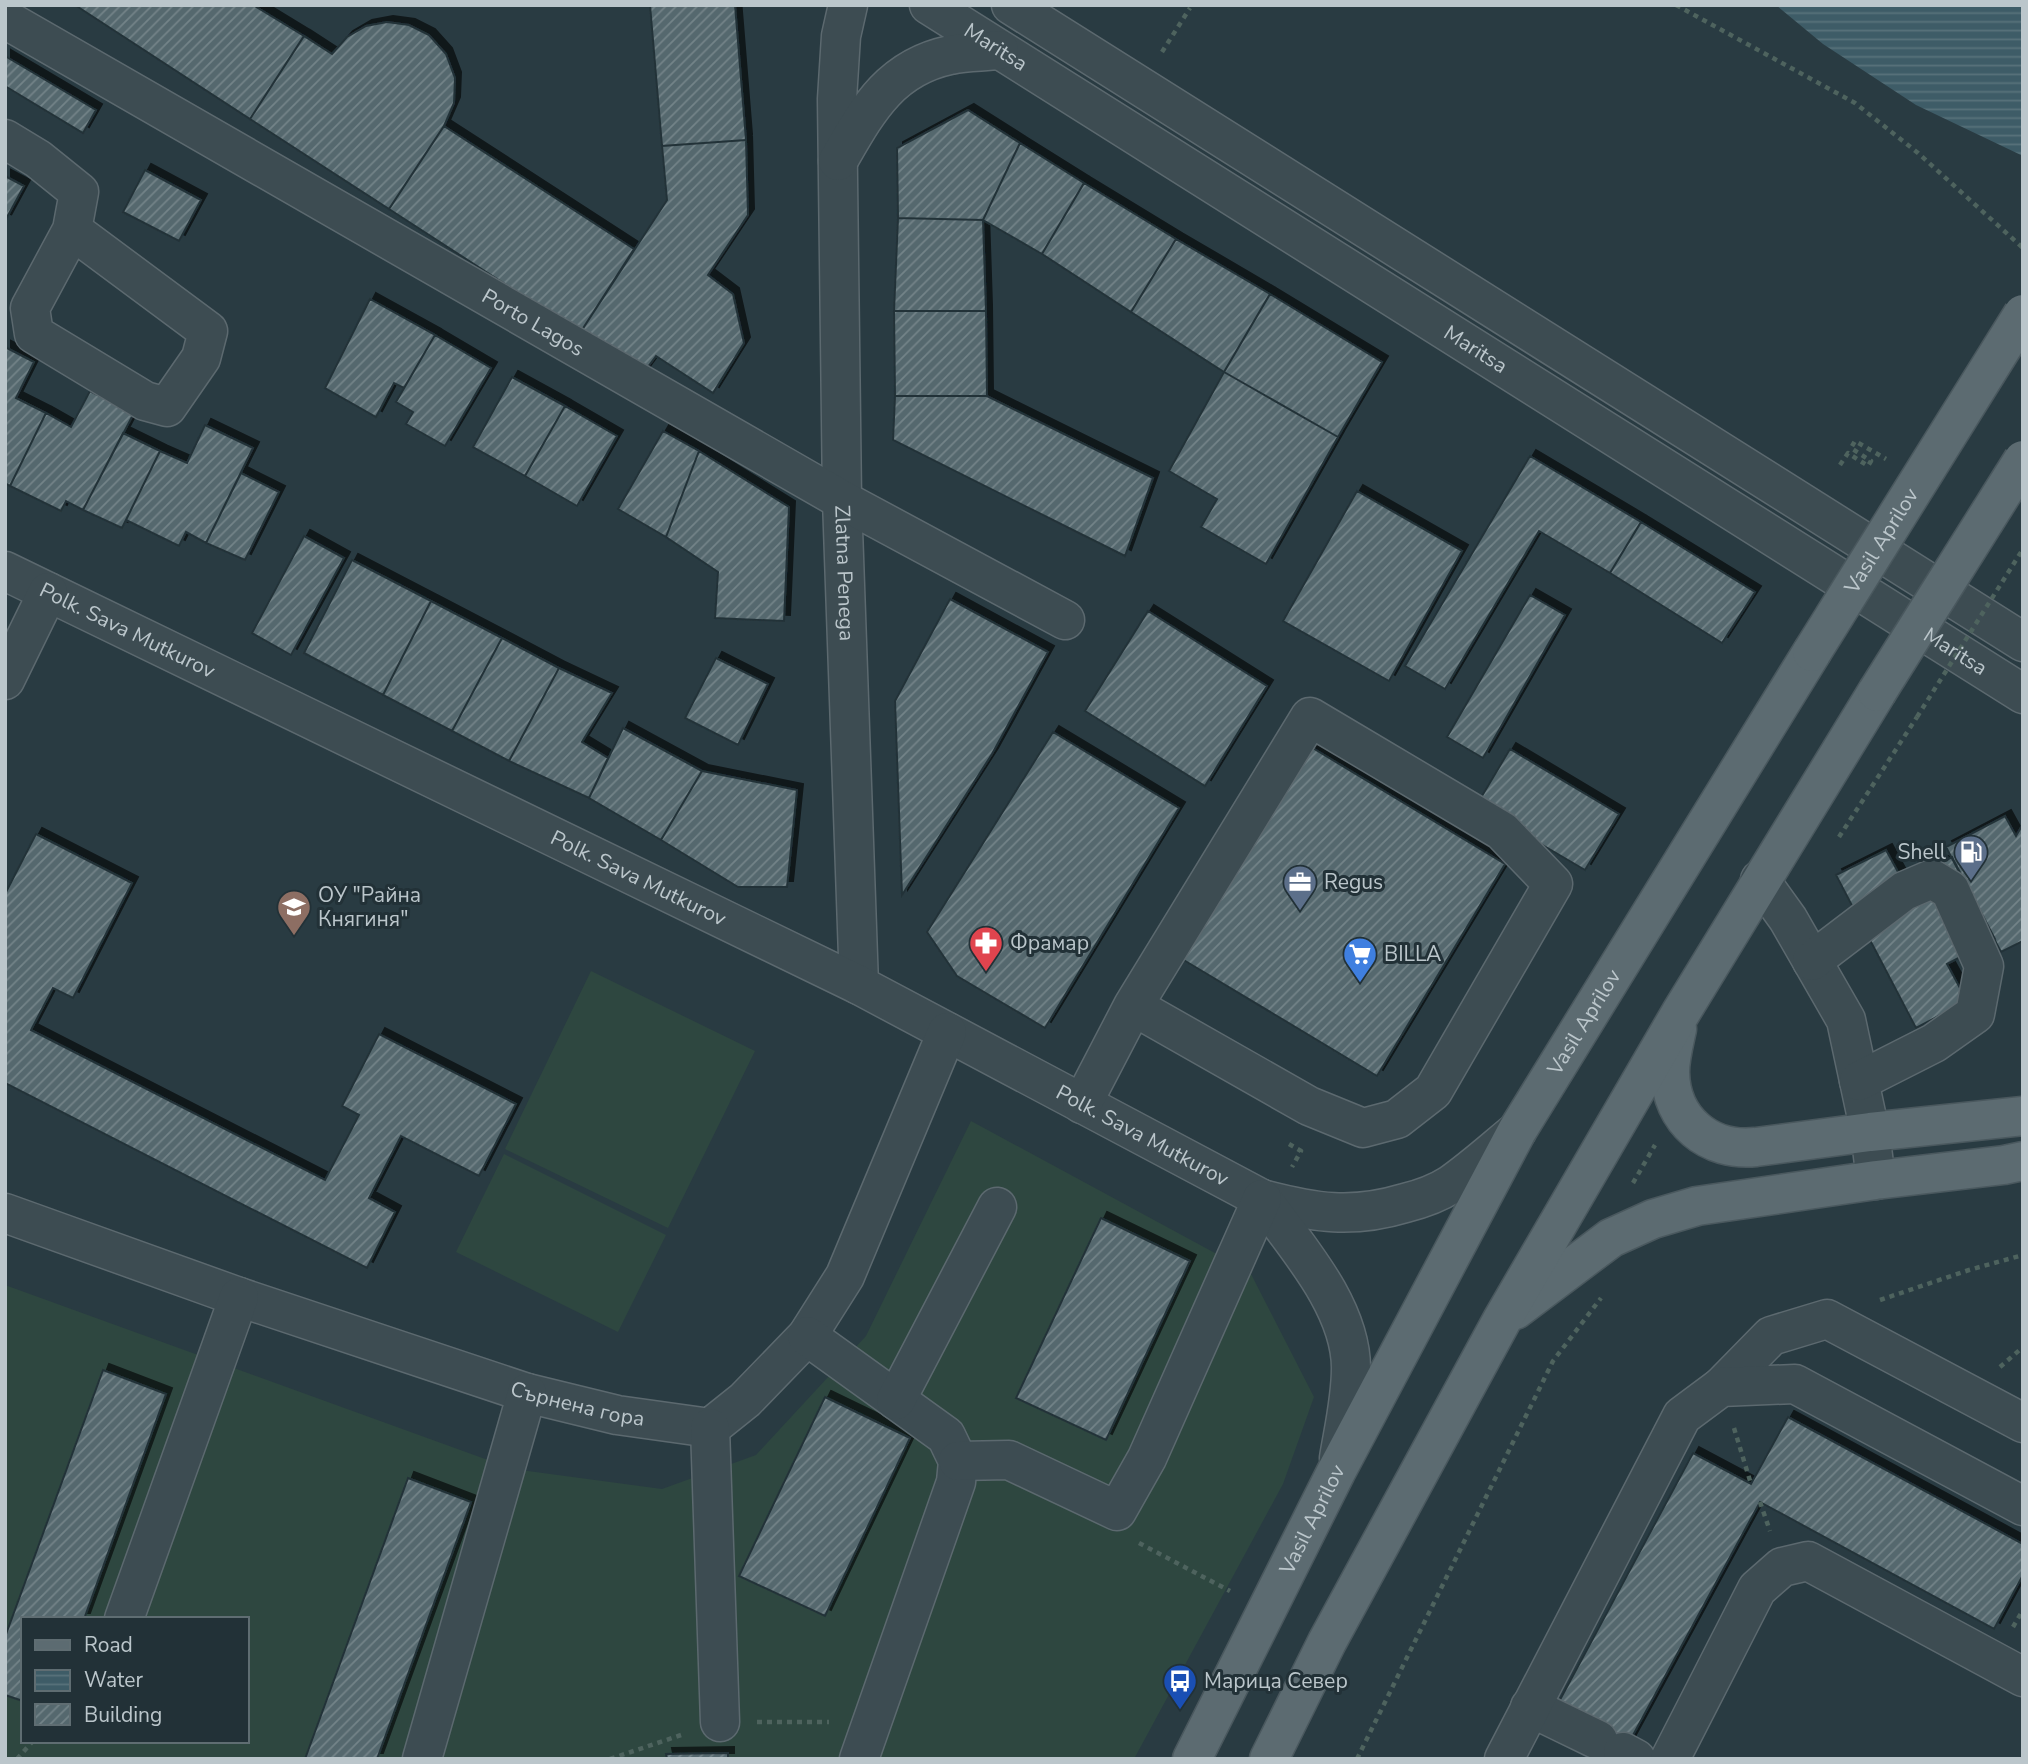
<svg xmlns="http://www.w3.org/2000/svg" width="2028" height="1764" font-family="'Nunito Sans',sans-serif">
	<defs>
		<pattern id="water-rules" width="6" height="5" patternUnits="userSpaceOnUse" patternTransform="scale(1.75)"><rect width="6" height="5" fill="#3e5c67"/><path d="M0 2.5h6" fill="none" stroke="#58727b"/></pattern>
		<pattern id="building-hatch" width="6" height="6" patternUnits="userSpaceOnUse" patternTransform="scale(1.75)"><rect width="6" height="6" fill="#55686e"/><path d="M-1 1l2-2M0 6l6-6M5 7l2-2" fill="none" stroke="#738388"/></pattern>
		<filter id="shadow"><feDropShadow dx="6" dy="-6" stdDeviation="0" flood-color="#0009"/></filter>
	</defs>
	<rect width="100%" height="100%" fill="#293b42"/>
	<path fill="#2e4740" fill-rule="evenodd" d="M591,971L755,1051L668,1228L505,1149Z
		M971,1121L1250,1272L1314,1397L1283,1484L1134,1759H5V1285L513,1469L662,1489L756,1455L866,1336ZM23,1619H247V1741H23Z
		M504,1154L666,1235L618,1332L456,1252Z"/>
	<path fill="url(#water-rules)" d="M1776,5H2023V156L1916,105L1823,44Z"/>
	<path fill="url(#building-hatch)" stroke="#243339" stroke-width="2" filter="url(#shadow)" d="M75,5H253L304,36L250,119Z
		M650,5H735L746,140L662,146Z
		M387,22L409,25L429,35L446,54L455,78L454,103L444,126L389,209L250,119L304,36L332,54L347,37L366,26Z
		M5,56L96,110L83,133L5,86Z
		M968,110L1020,143L983,220L898,218L897,148Z
		M444,126L634,249L580,333L389,209Z
		M746,140L748,215L708,275L733,294L744,343L713,393L656,356L642,375L580,333L667,200L662,146Z
		M1020,143L1084,183L1042,254L983,220Z
		M145,170L201,200L179,241L123,212Z
		M5,176L24,186L5,221Z
		M1084,183L1176,239L1131,312L1042,254Z
		M898,218L983,220L986,311H894Z
		M1176,239L1270,294L1224,372L1131,312Z
		M1270,294L1382,362L1338,437L1224,372Z
		M370,299L435,335L404,388L394,383L376,417L325,388Z
		M894,311H986L987,396H895Z
		M435,335L491,368L445,446L406,424L413,412L396,402Z
		M5,347L34,362L16,398L46,413L10,486L5,483Z
		M1224,372L1338,437L1266,564L1201,527L1217,499L1169,471Z
		M512,377L565,406L525,476L473,447Z
		M90,391L134,413L83,510L66,501L61,511L10,486L46,413L71,427Z
		M895,396H987L1153,478L1125,556L893,440Z
		M565,406L617,436L577,506L525,476Z
		M205,425L253,448L206,543L186,532L179,546L126,520L160,451L187,463Z
		M663,431L699,451L666,537L618,509Z
		M123,433L160,451L122,528L83,510Z
		M699,451L789,507L784,621L715,618L718,572L666,537Z
		M1530,456L1641,522L1610,573L1539,531L1445,689L1405,666Z
		M241,473L279,492L245,560L206,543Z
		M1357,491L1462,551L1389,681L1283,621Z
		M1641,522L1755,592L1722,643L1610,573Z
		M304,536L344,558L291,655L252,633Z
		M352,560L431,601L383,695L304,653Z
		M1530,595L1565,615L1483,758L1447,737Z
		M950,599L1048,652L992,754L902,895L895,701Z
		M431,601L502,638L452,731L383,695Z
		M1148,611L1267,686L1205,786L1085,711Z
		M502,638L559,668L509,761L452,731Z
		M716,658L768,684L738,745L685,718Z
		M559,668L612,693L582,742L608,758L589,798L509,761Z
		M623,728L702,771L661,840L589,798Z
		M1053,732L1179,808L1045,1028L957,976L927,932Z
		M1311,747L1505,864L1377,1076L1182,959Z
		M1510,749L1619,814L1585,870L1476,806Z
		M702,771L797,790L787,887H738L661,840Z
		M2005,816L2016,836L2023,824V941L2001,952L1946,847Z
		M36,834L132,883L73,998L53,988L31,1030L325,1180L359,1115L342,1106L379,1034L516,1104L479,1176L401,1136L369,1198L395,1212L367,1268L5,1083V894Z
		M1886,850L1904,883L1952,857L1995,939L1947,964L1967,1001L1916,1028L1836,875Z
		M1101,1218L1190,1261L1106,1440L1016,1398Z
		M103,1370L166,1394L84,1619H23V1701L5,1695V1637Z
		M825,1397L910,1438L825,1616L739,1576Z
		M1788,1417L2023,1544V1575L1994,1629L1760,1502L1620,1759H1588L1601,1733L1555,1709L1693,1453L1751,1484Z
		M408,1478L471,1502L377,1759H305Z
		M728,1753V1759H667L666,1754Z"/>
	<g fill="none" stroke-linecap="round" stroke-linejoin="round">
		<g stroke="#5c696f" stroke-width="41">
			<g id="minor">
				<path id="s1" d="M848,5L841,36L837,99L842,500L859,985"/>
				<path id="s2" d="M929,5L2023,694"/>
				<path d="M1011,5L2023,642"/>
				<path id="s3" d="M5,19L842,500L1065,620"/>
				<path d="M5,139L38,159L79,192L72,230L30,308L34,334L145,401L167,407L201,358L208,331L72,230"/>
				<path d="M838,161C867,111 889,68 950,55C966,51 983,52 999,50"/>
				<path id="s4" d="M5,571L859,985L1262,1199C1315,1213 1352,1219 1405,1203C1421,1199 1436,1194 1450,1185C1473,1169 1495,1149 1517,1131"/>
				<path d="M5,680L48,592"/>
				<path d="M1760,880L1788,919L1846,1020L1870,1132L1876,1180"/>
				<path d="M1812,961L1904,891L1932,879L1950,890L1984,966L1975,1014L1934,1043L1859,1081"/>
				<path d="M1082,1104L1133,1006L1309,1106L1363,1128L1397,1119L1433,1091L1553,884L1502,831L1310,717L1133,1006"/>
				<path d="M1262,1199C1297,1247 1351,1307 1351,1368C1351,1399 1344,1428 1339,1458"/>
				<path id="s5" d="M5,1213L239,1297L527,1393L617,1415L710,1428L745,1400L807,1336L845,1276L947,1032"/>
				<path d="M807,1336L946,1436L958,1461L956,1482L859,1759"/>
				<path d="M1721,1387L1771,1336L1827,1319L2023,1423"/>
				<path d="M896,1400L997,1207"/>
				<path d="M710,1428L720,1722"/>
				<path d="M958,1461L1009,1460L1117,1511L1147,1458L1262,1199"/>
				<path d="M124,1619L239,1297"/>
				<path d="M1530,1707L1598,1740"/>
				<path d="M1623,1752L1636,1759"/>
				<path d="M422,1759L527,1393"/>
				<path d="M1504,1759L1682,1416L1721,1387L1795,1384L2023,1506"/>
				<path d="M1670,1759L1757,1589L1782,1567L1808,1561L2023,1677"/>
			</g>
		</g>
		<g stroke="#4a585e" stroke-width="41">
			<g id="major">
				<path d="M1677,1029C1674,1043 1670,1058 1670,1072C1671,1121 1709,1152 1756,1147L1870,1132L2023,1116"/>
				<path d="M1515,1310L1611,1238L1653,1219L1697,1206L1876,1180L2004,1165L2023,1161"/>
				<path id="s6" d="M1192,1759L1336,1472L1517,1131L1812,652"/>
				<path d="M1269,1759L1327,1642L1502,1320L1680,1014L1877,692"/>
			</g>
		</g>
		<path stroke="#4e635e" stroke-width="4.5" stroke-dasharray="5 5" stroke-linecap="butt" d="M1676,5L1855,103L1918,153L2023,248
			M1162,52L1190,8
			M1840,465L1848,453L1868,466L1871,461L1851,448L1855,441L1886,459
			M1839,837L1917,717
			M1289,1144L1301,1151L1292,1167
			M1633,1183L1655,1145
			M1880,1300L1969,1270L2023,1255
			M2000,1367L2023,1347
			M1734,1428L1751,1484
			M1760,1502L1770,1531
			M1139,1543L1230,1591
			M2013,1627L2023,1610
			M757,1722H829
			M17,1759L33,1741
			M610,1759L684,1734
			M1357,1759L1553,1361L1601,1298"/>
		<use href="#minor" stroke="#3d4c52" stroke-width="38"/>
		<use href="#major" stroke="#5c6b71" stroke-width="38"/>
		<g stroke="#4a585e" stroke-width="41" stroke-linecap="butt">
			<g id="major-bridge">
				<path id="s7" d="M1812,652L2023,314"/>
				<path d="M1877,692L2023,460"/>
			</g>
		</g>
		<path stroke="#4e635e" stroke-width="4.5" stroke-dasharray="5 5" stroke-linecap="butt" d="M1917,717L2023,549"/>
		<use href="#major-bridge" stroke="#5c6b71" stroke-width="38"/>
	</g>
	<defs>
		<g id="fuel-pin" transform="scale(1.75)"><path d="M0 17L-7.5 6A9.5 9.5 0 1 1 7.5 6Z" fill="#5c6f8a" stroke="#223137"/><path d="M-5.5-6h7V0h2V4h1.3V-2.5L3-4.5l.8-.8L6-3V5H2.5V1h-1V6h-7ZM-4.2-4.7v3.2H.2V-4.7Z" fill="#fff"/></g>
		<g id="office-pin" transform="scale(1.75)"><path d="M0 17L-7.5 6A9.5 9.5 0 1 1 7.5 6Z" fill="#5c6f8a" stroke="#223137"/><path d="M-6-3h4V-5.5h4V-3h4V5H-6ZM-1-4.5V-3h2v-1.5ZM-6 0V1H6V0Z" fill="#fff"/></g>
		<g id="school-pin" transform="scale(1.75)"><path d="M0 17L-7.5 6A9.5 9.5 0 1 1 7.5 6Z" fill="#8d6e63" stroke="#223137"/><path d="M0-5L7-2L0 1L-7-2ZM-4 1L0 2.5L4 1V4Q0 6-4 4Z" fill="#fff"/></g>
		<g id="pharmacy-pin" transform="scale(1.75)"><path d="M0 17L-7.5 6A9.5 9.5 0 1 1 7.5 6Z" fill="#e0444e" stroke="#223137"/><path d="M-2-6h4v4h4v4h-4v4h-4v-4h-4v-4h4Z" fill="#fff"/></g>
		<g id="supermarket-pin" transform="scale(1.75)"><path d="M0 17L-7.5 6A9.5 9.5 0 1 1 7.5 6Z" fill="#3f7fe0" stroke="#223137"/><path d="M-6-5.5h2.5l.6 2H6L4.5 2H-2.5L-4.4-4H-6ZM-1.5 3.2a1.3 1.3 0 1 0 .1 0ZM3 3.2a1.3 1.3 0 1 0 .1 0Z" fill="#fff"/></g>
		<g id="bus-pin" transform="scale(1.75)"><path d="M0 17L-7.5 6A9.5 9.5 0 1 1 7.5 6Z" fill="#1a4fb4" stroke="#223137"/><path d="M-5-6H5V4H4V6H2V4H-2V6H-4V4H-5ZM-3.5-4V0h7V-4ZM-3.5 1.2v1.5H-2V1.2ZM2 1.2v1.5H3.5V1.2Z" fill="#fff"/></g>
	</defs>
	<g fill-rule="evenodd">
		<use href="#fuel-pin" x="1971" y="852"/>
		<use href="#office-pin" x="1300" y="882"/>
		<use href="#school-pin" x="294" y="907"/>
		<use href="#pharmacy-pin" x="986" y="943"/>
		<use href="#supermarket-pin" x="1360" y="954"/>
		<use href="#bus-pin" x="1180" y="1681"/>
	</g>
	<g text-anchor="middle" dominant-baseline="central" stroke-width="6" stroke-linejoin="round" paint-order="stroke">
		<g font-size="21" fill="#bbc6cb" stroke="#223137">
			<text stroke="none"><textPath href="#s2" startOffset="79">Maritsa</textPath></text>
			<text stroke="none"><textPath href="#s3" startOffset="609">Porto Lagos</textPath></text>
			<text stroke="none"><textPath href="#s2" startOffset="646">Maritsa</textPath></text>
			<text stroke="none"><textPath href="#s7" startOffset="131">Vasil Aprilov</textPath></text>
			<text stroke="none"><textPath href="#s1" startOffset="569">Zlatna Penega</textPath></text>
			<text stroke="none"><textPath href="#s4" startOffset="136">Polk. Sava Mutkurov</textPath></text>
			<text stroke="none"><textPath href="#s2" startOffset="1213">Maritsa</textPath></text>
			<text stroke="none"><textPath href="#s4" startOffset="704">Polk. Sava Mutkurov</textPath></text>
			<text stroke="none"><textPath href="#s6" startOffset="835">Vasil Aprilov</textPath></text>
			<text stroke="none"><textPath href="#s4" startOffset="1270">Polk. Sava Mutkurov</textPath></text>
			<text stroke="none"><textPath href="#s5" startOffset="604">Сърнена гора</textPath></text>
			<text stroke="none"><textPath href="#s6" startOffset="268">Vasil Aprilov</textPath></text>
		</g>
		<g font-size="21" fill="#bbc6cb" stroke="#223137" text-anchor="start">
			<text x="1946" y="852" text-anchor="end">Shell</text>
			<text x="1324" y="882">Regus</text>
			<text x="318" y="895">ОУ "Райна<tspan x="318" dy="24">Княгиня"</tspan></text>
			<text x="1010" y="943">Фрамар</text>
			<text x="1384" y="954">BILLA</text>
			<text x="1204" y="1681">Марица Север</text>
		</g>
	</g>
	<rect width="2028" height="1764" fill="none" stroke="#bbc6cb" stroke-width="14"/>
	<rect x="21" y="1617" width="228" height="126" fill="#223137" stroke="#5f6d72" stroke-width="2"/>
	<rect x="35" y="1640" width="35" height="10" fill="#5c6b71" stroke="#5f6d72" stroke-width="2"/>
	<text x="84" y="1652" font-size="21" fill="#bbc6cb">Road</text>
	<rect x="35" y="1670" width="35" height="21" fill="url(#water-rules)" stroke="#5f6d72" stroke-width="2"/>
	<text x="84" y="1687" font-size="21" fill="#bbc6cb">Water</text>
	<rect x="35" y="1704" width="35" height="21" fill="url(#building-hatch)" stroke="#5f6d72" stroke-width="2"/>
	<text x="84" y="1722" font-size="21" fill="#bbc6cb">Building</text>
</svg>
